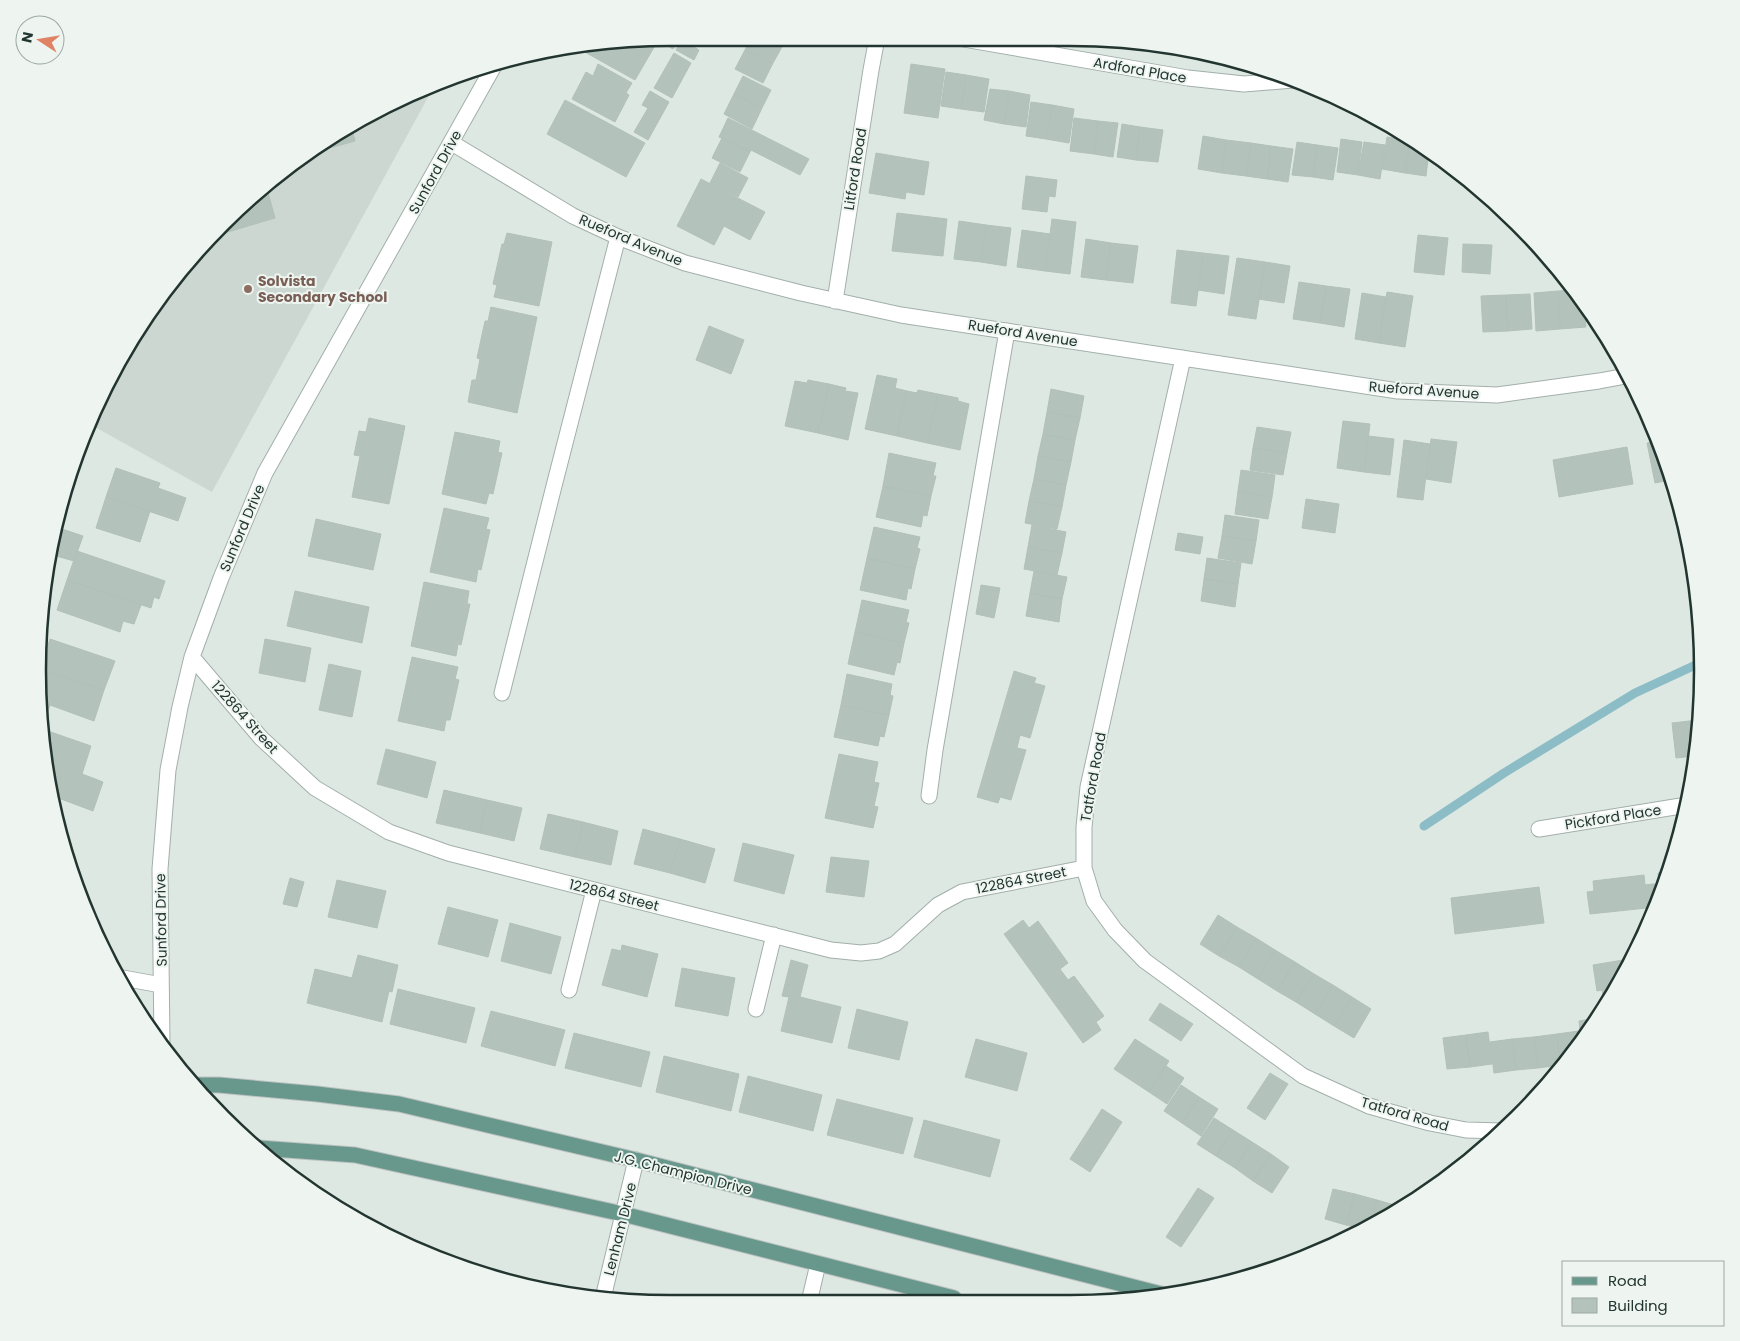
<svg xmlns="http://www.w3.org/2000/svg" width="1740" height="1341" font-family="Poppins,sans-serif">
	<rect width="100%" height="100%" fill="#dee8e3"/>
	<path fill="#cdd7d2" d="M432,90L212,492L93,426L122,354L223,223L354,122Z"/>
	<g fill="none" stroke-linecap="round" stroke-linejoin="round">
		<path stroke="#8cbdc7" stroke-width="9" d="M1424,826L1504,773L1635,693L1702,662"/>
	</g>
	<path fill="#b4c2bc" stroke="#b2c0ba" d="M680,38L673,49L660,42L661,39Z
		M751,38H768L783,45L773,63L745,50Z
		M653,40L657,42L635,80L583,51L584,49Z
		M682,40L699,50L694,60L676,50Z
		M745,50L773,63L763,83L735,69Z
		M674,53L691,63L672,98L654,88Z
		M598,64L632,83L626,93L629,95L615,122L572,99L586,72L593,76Z
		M911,64L945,69L938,118L904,113Z
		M946,72L966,75L961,109L941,106Z
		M966,75L989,79L984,112L961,109Z
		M743,76L771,90L762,108L734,94Z
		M990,89L1009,91L1004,124L984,120Z
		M650,91L669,102L648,140L634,132L648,108L642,105Z
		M1009,91L1030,95L1026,127L1004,124Z
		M734,94L762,108L752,129L724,114Z
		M565,100L645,143L626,177L547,134Z
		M1031,102L1052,105L1046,139L1026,136Z
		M1052,105L1074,109L1069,143L1046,139Z
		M728,118L809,159L800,175L751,150L750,152L719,137Z
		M1074,118L1098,121L1094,154L1070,151Z
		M1098,121L1118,123L1113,157L1094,154Z
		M1122,124L1140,127L1136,160L1117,157Z
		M351,125L355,141L315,152Z
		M1140,127L1163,130L1158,162L1136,160Z
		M1203,136L1226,140L1222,173L1198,169Z
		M1387,137L1410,141L1405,173L1382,169Z
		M722,138L750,152L740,172L712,158Z
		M1341,139L1362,142L1358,175L1337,172Z
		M1226,140L1251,143L1246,176L1222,173Z
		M1410,141H1414L1429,151L1426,176L1405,173Z
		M1297,142L1317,145L1313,177L1292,175Z
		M1364,142L1385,145L1380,179L1358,175Z
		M1251,143L1271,146L1267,179L1246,176Z
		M1317,145L1338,148L1333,180L1313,177Z
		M1271,146L1293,149L1288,182L1267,179Z
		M876,153L929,162L924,195L906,192L905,199L869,193Z
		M720,163L748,178L738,197L710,183Z
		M1026,176L1057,180L1055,197L1049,196L1047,212L1022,209Z
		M701,179L765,212L750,240L724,226L714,245L677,226Z
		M267,189L275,218L221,234L219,228L223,223Z
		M897,213L947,219L943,256L892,251Z
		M1052,219L1076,222L1070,274L1045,271Z
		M959,221L986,225L981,262L954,259Z
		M986,225L1011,228L1006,266L981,262Z
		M1022,230L1050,234L1045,271L1017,267Z
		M507,233L552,242L539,306L494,297L497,285L493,284L502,244H504Z
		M1418,235L1448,238L1444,275L1414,272Z
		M1086,239L1111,243L1106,280L1081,277Z
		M1111,243L1138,246L1133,283L1106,280Z
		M1463,244L1492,245L1490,274L1462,272Z
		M1177,250L1203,253L1196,306L1171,303Z
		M1203,253L1229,256L1224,294L1198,290Z
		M1237,258L1265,262L1256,319L1228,315Z
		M1265,262L1290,266L1284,303L1258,299Z
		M1299,282L1326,286L1320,323L1293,319Z
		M1326,286L1350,289L1344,327L1320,323Z
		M1574,290L1584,304L1586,327L1560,329L1558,291Z
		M1558,291L1560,329L1536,331L1534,293Z
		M1387,292L1413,296L1405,347L1379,343Z
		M1362,293L1386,297L1379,343L1355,339Z
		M1530,294L1532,329L1508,331L1506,295Z
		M1506,295L1508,331L1483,332L1481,296Z
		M491,307L537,317L517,413L468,402L472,380H476L480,359L477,358L485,321H488Z
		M709,326L744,340L731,374L696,360Z
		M877,375L897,379L895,388L907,391L897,436L865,429Z
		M808,380L829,384L818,433L785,426L795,381L807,383Z
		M829,384L846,388L845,391L858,393L848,440L818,433Z
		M1051,389L1084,396L1080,418L1047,412Z
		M918,390L938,394L927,443L897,436L907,391L917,393Z
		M938,394L958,398V401L969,404L960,450L927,443Z
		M1047,412L1080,418L1075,440L1043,434Z
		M369,418L405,426L389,504L352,497L360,456L354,455L359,431L366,432Z
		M1343,421L1370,424L1364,472L1337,468Z
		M1257,427L1291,432L1287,453L1253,448Z
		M455,432L500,441L498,452L502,453L493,494L489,493L486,504L442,494Z
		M1043,434L1075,440L1071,462L1038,456Z
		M1368,436L1394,439L1390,475L1364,472Z
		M1431,439L1457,442L1451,483L1426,479Z
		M1404,440L1430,444L1423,500L1397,497Z
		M1658,441L1670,480L1655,483L1647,443Z
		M1627,447L1633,484L1559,497L1553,460Z
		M1253,448L1287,453L1283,475L1250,470Z
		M889,453L936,463L933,476H936L931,496L883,486Z
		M1038,456L1071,462L1066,485L1034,479Z
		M116,468L160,483L158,488L186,498L178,521L106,497Z
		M1241,470L1275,475L1272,497L1238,491Z
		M1034,479L1066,485L1062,507L1029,501Z
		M883,486L931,496L927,516L923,515L921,527L876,517Z
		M67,487H68L58,518L59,507Z
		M1238,491L1272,497L1268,519L1235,514Z
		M106,497L150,511L140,542L96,528Z
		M1306,499L1339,504L1335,533L1302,528Z
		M1029,501L1062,507L1057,529L1025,523Z
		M444,508L489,518L486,529L490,530L481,570L478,569L476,582L430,572Z
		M1225,515L1259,520L1256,541L1222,536Z
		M316,519L381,534L373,570L308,556Z
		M1032,525L1066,532L1062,553L1028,547Z
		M874,527L920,537L917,548L920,549L915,569L867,558Z
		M59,528L83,536L74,561L53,555Z
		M1178,533L1203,537L1200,554L1175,550Z
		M1222,536L1256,541L1252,564L1218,558Z
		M1028,547L1062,553L1057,575L1024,569Z
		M77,551L165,581L159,599L154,597L151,608L67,580Z
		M867,558L915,569L911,589L908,588L906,600L860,590Z
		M1207,558L1241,563L1238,584L1204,579Z
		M1034,571L1067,577L1062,599L1030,593Z
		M1204,579L1238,584L1235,607L1201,601Z
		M67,580L141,605L134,624L123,621L120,632L57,610Z
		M424,582L469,591L467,604H470L461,645L458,644L456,656L411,646Z
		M981,585L1000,588L994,618L976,614Z
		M295,591L369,607L362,643L287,626Z
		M1030,593L1062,599L1059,622L1026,616Z
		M862,600L909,610L906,622L909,623L904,643L855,632Z
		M855,632L904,643L900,663L897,662L894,675L848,664Z
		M50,639L115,661L104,690L40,668Z
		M265,639L311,648L305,682L259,673Z
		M412,657L458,667L455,679L459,680L450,720H446L444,731L398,721Z
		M329,664L361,671L352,717L319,710Z
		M38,668L104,690L94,721L50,705L47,713L40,710Z
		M1014,671L1036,678L1034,683L1045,686L1030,738L1020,735L1017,748L1026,750L1011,800L1000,797L998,803L977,797Z
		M847,674L892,684L890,695L893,696L889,715L841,705Z
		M841,705L889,715L884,737L880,736L878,746L834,737Z
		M1698,720L1694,756L1676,758L1672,723Z
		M48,731L91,746L82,774L103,782L93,811L53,796L43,753V747Z
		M386,749L436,762L427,798L377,784Z
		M839,754L878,762L874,782L879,783L874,806L878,807L873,828L825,818Z
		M444,790L487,800L480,833L436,823Z
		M487,800L522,808L514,841L480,833Z
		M548,814L583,822L575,857L540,849Z
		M583,822L618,831L611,865L575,857Z
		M643,829L680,839L670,873L634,864Z
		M680,839L715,849L705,883L670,873Z
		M743,843L794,855L784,894L734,881Z
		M831,857L869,861L864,897L826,892Z
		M1667,872L1656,907L1653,884H1659L1658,873Z
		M1644,875L1645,885L1653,884L1656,907L1590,914L1587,892L1594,891L1593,881Z
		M290,878L304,882L297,907L283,904Z
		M337,880L386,891L377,928L328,917Z
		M1539,887L1544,923L1455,934L1451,898Z
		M448,907L498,920L488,957L438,944Z
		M1218,915L1237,927L1219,956L1200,944Z
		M1023,920L1029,928L1038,921L1068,963L1060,969L1068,980L1074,976L1104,1016L1096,1022L1101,1030L1083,1043L1004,934Z
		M510,923L561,937L551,974L501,961Z
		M1237,927L1256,938L1239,967L1219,956Z
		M1256,938L1275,950L1258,979L1239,967Z
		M622,945L658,954L647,997L602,985L612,949L621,951Z
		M1275,950L1295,962L1277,991L1258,979Z
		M358,955L398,965L392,992L389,991L382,1022L307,1003L315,969L352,978Z
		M1629,959L1605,1006L1602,990L1597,991L1593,965Z
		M791,960L808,965L800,997L841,1007L832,1043L781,1031L789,997L782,996Z
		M1295,962L1314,974L1296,1002L1277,991Z
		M682,968L735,978L728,1016L675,1006Z
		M1314,974L1333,985L1315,1014L1296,1002Z
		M1333,985L1352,997L1334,1026L1315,1014Z
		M398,989L475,1008L466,1043L390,1024Z
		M1352,997L1371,1009L1354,1038L1334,1026Z
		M1160,1003L1193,1024L1181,1041L1149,1020Z
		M857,1009L908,1022L899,1060L848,1048Z
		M491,1011L565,1030L555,1066L481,1046Z
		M1598,1018L1596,1022L1581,1040L1579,1021Z
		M1579,1031L1580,1041L1560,1065L1557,1034Z
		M1488,1032L1492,1064L1470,1067L1466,1035Z
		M574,1033L650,1052L641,1087L565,1068Z
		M1557,1034L1560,1065L1538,1068L1534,1037Z
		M1466,1035L1470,1067L1447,1069L1443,1038Z
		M1534,1037L1538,1068L1516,1070L1512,1039Z
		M976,1039L1027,1053L1017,1091L965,1077Z
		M1135,1039L1169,1061L1149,1092L1114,1069Z
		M1512,1039L1516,1070L1494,1073L1490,1042Z
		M664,1056L739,1074L731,1111L656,1092Z
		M1166,1066L1184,1078L1167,1104L1149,1092Z
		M1270,1073L1288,1084L1265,1120L1247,1108Z
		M748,1076L822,1095L813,1131L739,1112Z
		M1181,1085L1199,1097L1182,1123L1164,1111Z
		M1199,1097L1218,1109L1201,1136L1182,1123Z
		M837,1099L913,1118L903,1154L827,1135Z
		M1102,1109L1122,1122L1090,1172L1070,1159Z
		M1214,1118L1233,1130L1216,1156L1197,1144Z
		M924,1120L1000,1140L990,1177L914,1157Z
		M1233,1130L1252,1142L1235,1168L1216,1156Z
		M1252,1142L1271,1154L1253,1181L1235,1168Z
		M1271,1154L1289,1167L1272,1193L1253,1181Z
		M1464,1155L1471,1156L1461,1164Z
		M1198,1188L1214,1198L1181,1247L1166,1237Z
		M1333,1189L1355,1194L1346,1225L1325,1219Z
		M1355,1194L1377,1200L1371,1222L1358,1228L1346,1225Z
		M1377,1200L1398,1206V1208L1371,1222Z"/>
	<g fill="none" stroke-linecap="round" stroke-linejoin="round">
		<g stroke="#a2afaa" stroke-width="17">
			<path id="minor" d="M958,38L1188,78L1244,84L1293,80
				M452,143L573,216L618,237L685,263L801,293L901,315L1398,391L1497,395L1599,381L1626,376
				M835,301L871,70L877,38
				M1183,358L1088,787L1084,827V868L1094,901L1115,930L1145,961L1303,1076L1369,1106L1430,1123L1466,1130L1502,1131
				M192,657L261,738L315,788L389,832L448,853L831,950L861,953L879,951L895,944L938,905L962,892L1084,868
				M502,693L554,486L618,237
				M929,796L935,750L1007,331
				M1539,829L1687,805
				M123,978L161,985
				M569,990L594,890
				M756,1009L774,935
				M162,1044L160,869L168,770L180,707L192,657L221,578L265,473L495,64
				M603,1298L636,1160
				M810,1298L818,1264"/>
		</g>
		<g stroke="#bdc2c1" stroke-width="17">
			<path id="major" d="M195,1085H219L317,1094L399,1104L636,1160L1165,1295
				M259,1148L355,1155L623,1214L954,1298"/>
		</g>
		<use href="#minor" stroke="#fff" stroke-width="15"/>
		<use href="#major" stroke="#68988c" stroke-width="15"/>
	</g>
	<circle fill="#8d6e63" stroke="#eef5f1" stroke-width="2" cx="248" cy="289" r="5"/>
	<g text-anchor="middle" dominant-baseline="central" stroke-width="4" stroke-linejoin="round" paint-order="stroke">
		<g font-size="14" fill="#223530" stroke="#eef5f1">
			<text transform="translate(1140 70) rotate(10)">Ardford Place</text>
			<text transform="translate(855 169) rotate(-81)">Litford Road</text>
			<text transform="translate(435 172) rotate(-61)">Sunford Drive</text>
			<text transform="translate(631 240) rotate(23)">Rueford Avenue</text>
			<text transform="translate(1023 333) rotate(9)">Rueford Avenue</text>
			<text transform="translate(1424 390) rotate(4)">Rueford Avenue</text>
			<text transform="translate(242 528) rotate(-67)">Sunford Drive</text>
			<text transform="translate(245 717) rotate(48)">122864 Street</text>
			<text transform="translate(1093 777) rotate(-80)">Tatford Road</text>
			<text transform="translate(1613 817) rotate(-9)">Pickford Place</text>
			<text transform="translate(1021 880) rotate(-11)">122864 Street</text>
			<text transform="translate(614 895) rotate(14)">122864 Street</text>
			<text transform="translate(161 920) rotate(-91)">Sunford Drive</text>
			<text transform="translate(1405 1114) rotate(16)">Tatford Road</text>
			<text transform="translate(683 1173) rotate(14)">J.G. Champion Drive</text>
			<text transform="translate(620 1229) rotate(-76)">Lenham Drive</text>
		</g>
		<g font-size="14" font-weight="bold" fill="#785e54" stroke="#eef5f1" text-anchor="start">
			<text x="258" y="281">Solvista<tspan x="258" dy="16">Secondary School</tspan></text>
		</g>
	</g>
	<path d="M0 0H1740V1341H0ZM670 46H1070A624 624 0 0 1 1694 670V671A624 624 0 0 1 1070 1295H670A624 624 0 0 1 46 671V670A624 624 0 0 1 670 46Z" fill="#eef5f1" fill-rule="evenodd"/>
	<path fill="none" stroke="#223530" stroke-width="2.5" d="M670 46H1070A624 624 0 0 1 1694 670V671A624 624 0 0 1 1070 1295H670A624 624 0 0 1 46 671V670A624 624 0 0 1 670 46Z"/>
	<rect x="1562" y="1261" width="162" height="65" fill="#eef5f1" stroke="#9ca8a4"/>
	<rect x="1572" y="1277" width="25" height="8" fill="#68988c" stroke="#9ca8a4"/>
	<text x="1608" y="1286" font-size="15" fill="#223530">Road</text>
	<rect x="1572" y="1298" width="25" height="15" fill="#b4c2bc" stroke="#9ca8a4"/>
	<text x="1608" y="1311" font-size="15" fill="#223530">Building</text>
	<g transform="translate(40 40) rotate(282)"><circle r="24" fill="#eef5f1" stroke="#9ca8a4"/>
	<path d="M0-4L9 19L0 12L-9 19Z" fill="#df8364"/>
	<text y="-8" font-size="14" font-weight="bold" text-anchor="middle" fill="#223530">N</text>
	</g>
</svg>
